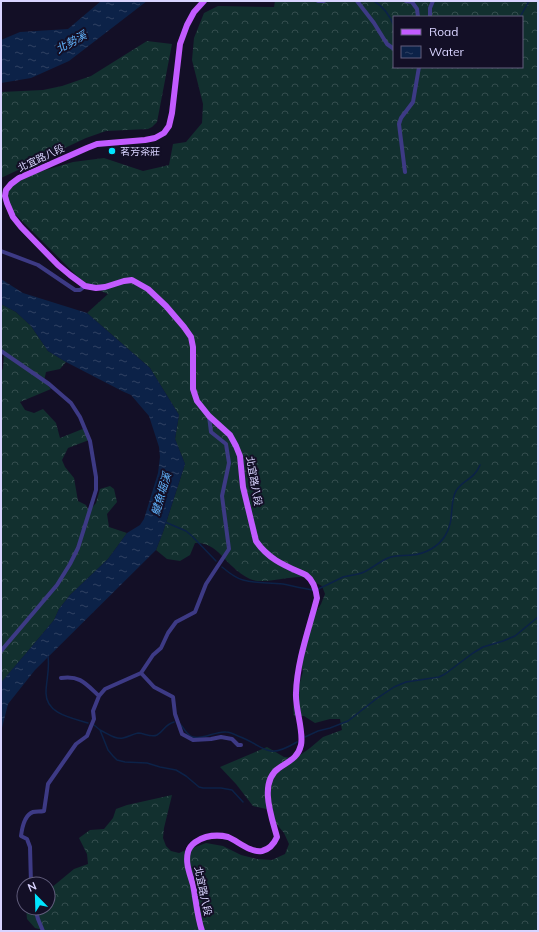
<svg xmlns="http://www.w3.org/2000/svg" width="539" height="932" font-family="Mulish,'Noto Sans TC',sans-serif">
	<defs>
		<pattern id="forest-crowns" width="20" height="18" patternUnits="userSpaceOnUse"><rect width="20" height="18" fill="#12302f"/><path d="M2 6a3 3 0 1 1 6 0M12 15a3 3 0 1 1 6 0" fill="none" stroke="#344d4e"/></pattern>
		<pattern id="water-ripples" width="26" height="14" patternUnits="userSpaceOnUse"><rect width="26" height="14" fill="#0c2248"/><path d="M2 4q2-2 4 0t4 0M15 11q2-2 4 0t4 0" fill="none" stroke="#2f4163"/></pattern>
	</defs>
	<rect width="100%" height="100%" fill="#130f26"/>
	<path fill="url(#forest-crowns)" fill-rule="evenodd" d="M275,1H538V931H47L35,928L27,919L26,908H48V890L51,888L74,869L88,864L87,854L79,838L90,830L104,829L113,818L116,809L127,805L172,795L164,828L163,838L166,846L171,851L179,853L206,843L223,846L241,855L257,859L272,860L285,854L289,844L284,833L274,821L271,810L253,806L236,784L220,767L267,747L284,757L296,758L310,748L323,737L342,730L340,719H330L315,723L304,716H294L293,708L303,671L298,657L312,619L321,604L325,594L322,586C316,583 308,578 302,577C288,576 262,585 250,579C244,576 237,571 233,567C221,556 213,542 195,543L190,555L180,561L167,559L156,550L163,532L185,464L175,439L179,415L150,368L87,313L108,294L86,285L10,209L5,197L10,185L32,174L73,162L104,158L143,171L169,165L173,144L186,142L202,123L203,104L192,60L194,38L204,13L218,6L274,7ZM394,17H522V67H394Z
		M147,41L172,44L157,122L152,127L148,129L106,131L86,138L1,178V92L43,90L62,86L91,76Z
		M1,304L16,312L31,326L48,351L66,362L60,369L46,372L44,381L51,389L20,402L25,410L34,413L43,409L56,423L60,438L85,428L89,440L68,448L62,460L65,467L74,478L78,501L86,505L89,511L96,503L100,489L110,486L114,489L117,502L107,514L109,527L127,533L108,559L70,595L59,609L54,620L33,645L1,683V373L3,368L4,353L1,351Z"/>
	<path fill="url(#water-ripples)" d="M101,1H147L69,61L31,78L1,83V40L20,32L68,29Z
		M1,279L23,293L87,313L150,368L179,415L175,439L185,464L163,532L156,550L35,670L8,704L1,732V683L4,679L33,645L54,620L59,609L70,595L108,559L127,533L140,525L144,519L158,473L160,457L159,447L149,416L131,395L122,391L66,362L48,351L31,326L16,312L1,304Z"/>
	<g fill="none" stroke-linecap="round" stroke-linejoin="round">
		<path stroke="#0c2248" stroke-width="1.5" d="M374,1C384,7 390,16 394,26
			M520,17L529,1
			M165,522L186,531L192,536L216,561
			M222,567C228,572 235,578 243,580C256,584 270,582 283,584C293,586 303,589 314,590
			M318,589C327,585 335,581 343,577C350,575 358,575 364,572C372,568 379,562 388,558C396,555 404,556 412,555C425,554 438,547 445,536C455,521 449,503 456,491C462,480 474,480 480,465
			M48,656C50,670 46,680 46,693C46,714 72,718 88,723
			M180,724C185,729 186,735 193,737C203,740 215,731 226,732C230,732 234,734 238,736C266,746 265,761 297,742
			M94,725L100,730L108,750L113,756L117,760L125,762L147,763L160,767L176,770L186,776L199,787L203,788H221L232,790L243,802
			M100,730C107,733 115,740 123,738C128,737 133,734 138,733C144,733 151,738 157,735C164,731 164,725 174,722
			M305,737L318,731L330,728L348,721L376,699L394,687L406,682L439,677L445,674L473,653L483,647L503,641L515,636L538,617"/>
		<path stroke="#3d3a85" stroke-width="4" d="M318,1H324
			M357,1L374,23L387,44L394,49
			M406,1L412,2L417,9L418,17
			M430,17V8L433,1
			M405,172L399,124L401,118L413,102L419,67
			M1,251L38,265L75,290H80L85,286
			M1,351L49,384L71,403L80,417L90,441L96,477V490L78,548L70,564L57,585L1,651
			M141,673L154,687L173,697L175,714L182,734L193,740L211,739L221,737L232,739L238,745H241
			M61,678C80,675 86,684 99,696
			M31,884L30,847L27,839L21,836C22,828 24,815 33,812C36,811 40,812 44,811L48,784L76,744L87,736L94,719L93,711L99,696L105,689L141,673L153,655L161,648L168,633L176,622L195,612L206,584L229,549L222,496L229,463L226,444L211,432L209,416
			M35,908L38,919L43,931"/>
		<path stroke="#c25bff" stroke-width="6" d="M202,931C197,916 196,900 193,885C190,874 185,863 188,852C190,844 199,839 206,837C214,835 220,835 228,837C238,841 250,853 262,851C270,849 274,844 277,837C272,818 258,782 279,768C289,761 298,758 301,745C304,731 295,709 296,693C297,661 309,629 317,598C316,589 314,581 306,575C286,566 269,560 256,541L243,487L240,456L236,446L230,435L209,416L197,401L193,389V347L191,337L184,327L166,306L148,289L132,280L124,281L105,287L96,288L85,286L70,275L58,265L21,227L13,217L7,203L5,196L6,190L11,184L19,178L87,148L97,144L145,140L155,138L164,133L169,126L172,113L180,44L187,25L194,12L204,1"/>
	</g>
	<circle fill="#00e5ff" stroke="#130f26" stroke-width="1.5" cx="112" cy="151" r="4"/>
	<g text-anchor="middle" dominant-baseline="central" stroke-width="4" stroke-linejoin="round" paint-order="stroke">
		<g font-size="10" fill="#d9d4ff" stroke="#130f26" text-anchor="start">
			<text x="120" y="151">茗芳茶莊</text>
		</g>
		<g font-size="10" fill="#d9d4ff" stroke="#130f26">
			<text transform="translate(41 158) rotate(-25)">北宜路八段</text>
			<text transform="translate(254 481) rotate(80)">北宜路八段</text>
			<text transform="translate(203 891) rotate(78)">北宜路八段</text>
		</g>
		<g font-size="11" font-style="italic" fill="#62b6ff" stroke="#130f26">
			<text transform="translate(71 42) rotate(-29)">北勢溪</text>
			<text transform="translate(161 494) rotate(-74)">𩻸魚堀溪</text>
		</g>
	</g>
	<rect width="539" height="932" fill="none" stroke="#d9d4ff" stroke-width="4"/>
	<rect x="393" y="16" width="130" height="52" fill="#130f26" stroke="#625e7d"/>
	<rect x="401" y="29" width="20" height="6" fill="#c25bff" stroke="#625e7d"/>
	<text x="429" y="36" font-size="12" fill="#d9d4ff">Road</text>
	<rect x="401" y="46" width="20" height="12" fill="url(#water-ripples)" stroke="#625e7d"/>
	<text x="429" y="56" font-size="12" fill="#d9d4ff">Water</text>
	<g transform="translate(36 896) rotate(337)"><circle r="19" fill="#130f26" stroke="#625e7d"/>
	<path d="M0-3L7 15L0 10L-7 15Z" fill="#00e5ff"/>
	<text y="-6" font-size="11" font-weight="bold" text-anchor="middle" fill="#d9d4ff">N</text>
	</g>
</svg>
